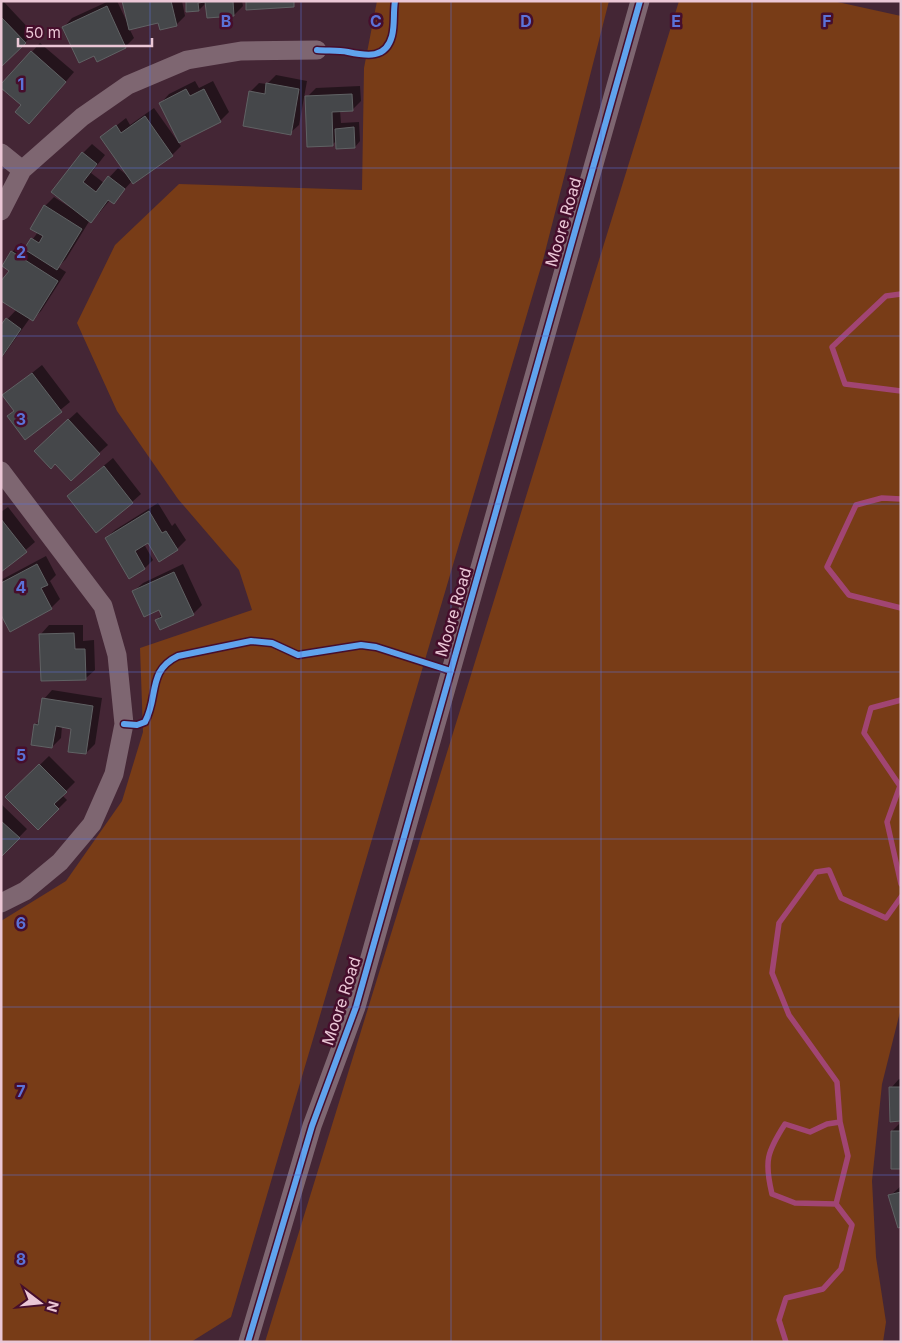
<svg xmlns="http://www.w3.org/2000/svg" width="902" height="1343" font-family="Inter,sans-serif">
	<rect width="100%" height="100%" fill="#442635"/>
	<path fill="#783c17" d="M377,1H609L543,260L231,1317L191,1342H1V921L66,881L122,801L143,732L140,648L252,610L239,570L178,499L117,411L77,323L115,245L179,184L362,190L364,68Z
		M679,1H833L901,16V1008L882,1084L872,1181L876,1257L886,1322L883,1342H265Z"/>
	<path fill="#0007" d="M3,1L34,34L1,65V3Z
		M109,1H117L128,24L124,1H182L185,16L176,25L159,21L129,28L134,38L125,47L94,54L64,27L72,18Z
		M187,1H242L243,6L234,15L207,2L199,10Z
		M40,43L74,72L38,114L23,105L1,86Z
		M276,75L307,81L299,125L290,133L250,92L259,83L267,84Z
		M195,81L199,88L213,81L229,112L220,121L161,103L169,94Z
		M360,86L361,101L352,110H340L341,123L359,122L360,141L355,147L337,140L332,145L307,97L316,88Z
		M154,108L181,146L172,155L132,181L113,202L110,200L100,212L91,221L90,220L66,259L58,267L66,272L41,311L32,320L30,318L1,359V326L17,309L11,270L12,252L21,243L27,247L38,232L45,206L54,197L71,208L83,153L92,144L105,155L91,173L104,183L118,168L128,176L102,137L126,118L130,125Z
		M42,365L70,402L26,438L15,410L4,395Z
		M77,412L108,445L99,453L55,463L44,442Z
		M113,458L141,494L132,502L68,496Z
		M158,503L172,526L175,523L186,540L177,549L148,541L144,544L153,560L145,568L106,538L115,530Z
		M8,507L35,542L1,571V512Z
		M46,556L56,575L50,581L60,599L51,608L1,612V580Z
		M183,564L202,605L193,614L157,620L162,614L160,608L134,591L143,583Z
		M49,625H83V641L94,640L95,670L86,678L41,634Z
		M52,690L102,698L95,744L86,753L73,728L62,726L61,738L52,747L35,725L41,719L44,699Z
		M49,756L75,782L62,795L67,800L38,829L7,797Z
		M1,804L27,829L1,856Z
		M899,1079H901V1120L891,1088Z
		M901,1122V1168L892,1131Z
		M901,1186V1226L890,1196Z"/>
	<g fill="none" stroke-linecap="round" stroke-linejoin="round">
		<path stroke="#a14573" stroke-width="5.5" d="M901,294L886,296L832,347L845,384L901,391
			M901,499L882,498L856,505L827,567L849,595L901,608
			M901,700L871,708L864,733L900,786L887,822L901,884
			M836,1204L795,1203L772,1194C764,1161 767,1152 785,1124L810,1132L827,1124L840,1122
			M786,1342L779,1320L786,1298L823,1289L841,1269L852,1225L836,1204L848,1156L840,1122L837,1082L789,1015L772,973L779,923L816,872L829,870L841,898L886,918L901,897"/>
	</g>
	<path fill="#45474a" stroke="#606264" d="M122,1H171L177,26L160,30L158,23L129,30Z
		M186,1H233L234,16L207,18L205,2L198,3L199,11L186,12Z
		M246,1H294V7L246,10Z
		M107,6L126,48L97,62L94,56L79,63L62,27Z
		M1,17L26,43L1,67Z
		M31,51L66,82L29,124L15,112L21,105L1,88V84Z
		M266,83L299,89L291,135L243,126L249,91L265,94Z
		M186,89L190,96L204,89L221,122L179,143L159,103Z
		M352,94L353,111L332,112L333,146L307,147L305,96Z
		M145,116L173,156L133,184L100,137L116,125L121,133Z
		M354,127L355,148L336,149L335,129Z
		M82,152L97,164L83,182L96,192L108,176L125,189L114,204L108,200L91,223L51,192Z
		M44,205L82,229L57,270L24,249L31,238L39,243L43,236L30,229Z
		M11,251L58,281L33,321L1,301V281L9,271L2,266Z
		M6,318L21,329L1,358V325Z
		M32,373L62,412L25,440L7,416L14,411L2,395Z
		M68,419L100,454L71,481L55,464L51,469L34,451Z
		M104,466L133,503L96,533L67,496Z
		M149,511L162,533L166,531L178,550L159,562L148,543L135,551L145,569L129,579L105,538Z
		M1,519L27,552L1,572Z
		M37,564L48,585L41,588L52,609L10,632L1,615V583Z
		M174,572L194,615L160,630L155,620L162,617L159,610L144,617L132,591Z
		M74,633L75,649H85L86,680L41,681L39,634Z
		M42,698L93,706L86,754L68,752L71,729L56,726L52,748L31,745L34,724L38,725Z
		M39,764L67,792L54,804L59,809L38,830L5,797Z
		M1,821L20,838L1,857Z
		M889,1087H901V1169H891V1131H900V1121L890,1122Z
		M901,1192V1227L898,1228L888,1195Z"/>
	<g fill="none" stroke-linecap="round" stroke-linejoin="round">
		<path stroke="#7e6671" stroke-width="19" d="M1,153L22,170
			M1,211L22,170L82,117L128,85L187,60L241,51L317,50
			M1,471L103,606L117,655L124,724L114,774L92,824L60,862L25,891L1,903
			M248,1342L312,1126L356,1007L640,1"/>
		<g stroke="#460e2c" stroke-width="9">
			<path id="cycleway" d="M317,50C327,51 338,50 348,52C367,56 386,59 392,36C395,24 393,13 395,1
				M124,724L137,725L145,722C159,696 147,671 178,656L251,641L272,643L298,655L361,645L376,647L451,671
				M248,1342L312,1126L356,1007L640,1"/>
		</g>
		<use href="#cycleway" stroke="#60a3ed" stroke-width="6"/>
	</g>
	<path fill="none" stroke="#5b72d7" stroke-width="1" stroke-opacity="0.55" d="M150,1V1342M301,1V1342M451,1V1342M601,1V1342M752,1V1342M1,168H901M1,336H901M1,504H901M1,672H901M1,839H901M1,1007H901M1,1175H901"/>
	<g text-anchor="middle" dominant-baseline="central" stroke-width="5" stroke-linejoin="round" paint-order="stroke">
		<g font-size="16" fill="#ebc7d6" stroke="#460e2c">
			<text transform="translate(563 222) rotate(-74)">Moore Road</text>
			<text transform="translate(453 612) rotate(-74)">Moore Road</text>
			<text transform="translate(341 1001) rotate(-72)">Moore Road</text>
		</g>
	</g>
	<g font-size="16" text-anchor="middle" font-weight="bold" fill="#5b72d7" stroke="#460e2c" stroke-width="5" stroke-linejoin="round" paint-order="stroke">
		<text x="226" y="27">B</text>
		<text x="376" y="27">C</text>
		<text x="526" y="27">D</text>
		<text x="676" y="27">E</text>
		<text x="827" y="27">F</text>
		<text x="21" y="90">1</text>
		<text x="21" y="258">2</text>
		<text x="21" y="425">3</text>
		<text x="21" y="593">4</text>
		<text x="21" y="761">5</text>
		<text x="21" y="929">6</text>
		<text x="21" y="1097">7</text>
		<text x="21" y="1265">8</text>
	</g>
	<rect width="902" height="1343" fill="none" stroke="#ebc7d6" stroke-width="5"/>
	<g transform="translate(40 1303) rotate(106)" stroke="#460e2c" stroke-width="4" paint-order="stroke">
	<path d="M0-4L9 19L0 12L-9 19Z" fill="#ebc7d6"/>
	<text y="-8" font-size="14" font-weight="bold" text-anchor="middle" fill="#ebc7d6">N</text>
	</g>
	<path d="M18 38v8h134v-8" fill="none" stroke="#ebc7d6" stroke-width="2.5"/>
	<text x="25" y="38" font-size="15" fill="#ebc7d6" stroke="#460e2c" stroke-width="4" paint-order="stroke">50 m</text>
</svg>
